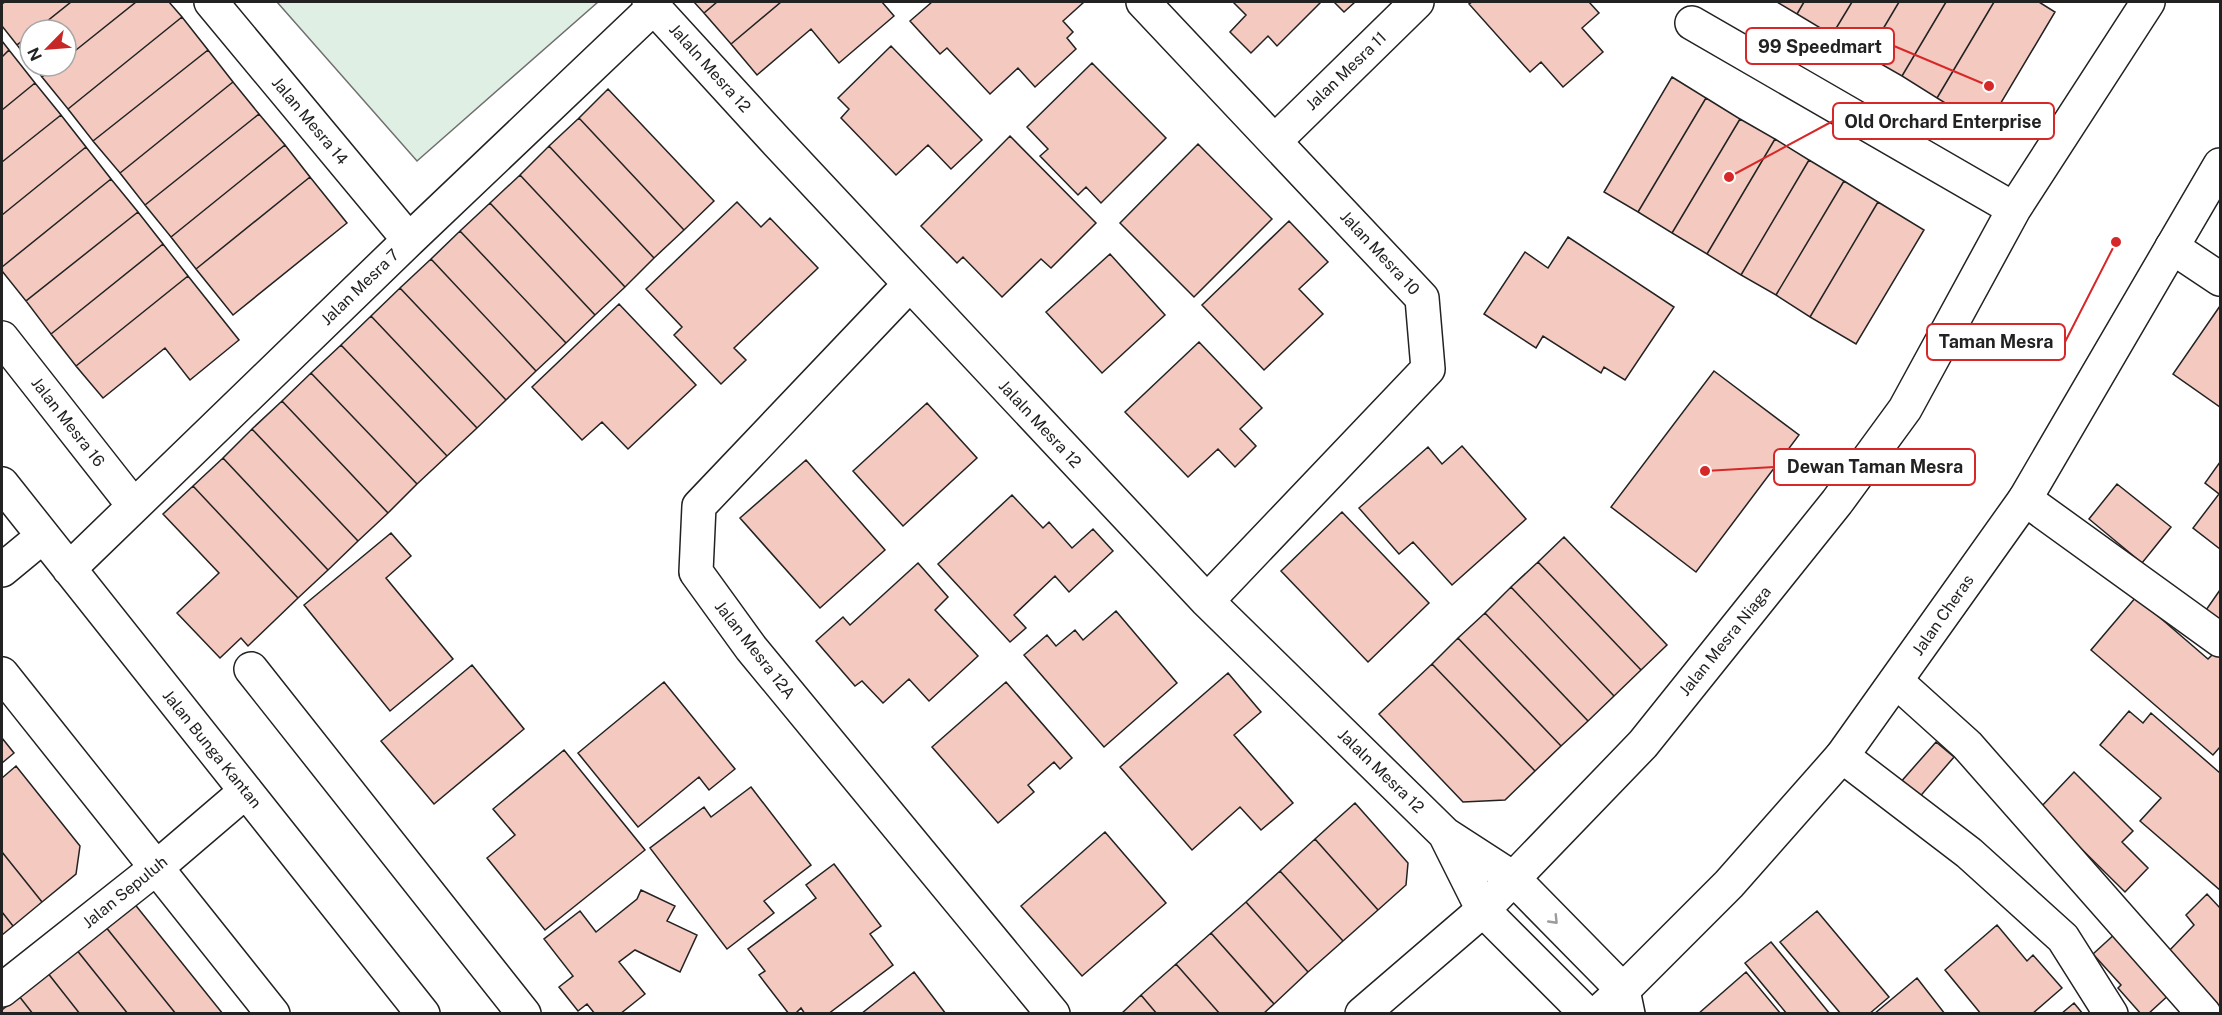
<svg xmlns="http://www.w3.org/2000/svg" width="2222" height="1015" font-family="'Public Sans',sans-serif">
	<rect width="100%" height="100%" fill="#fff"/>
	<path fill="#e0efe3" stroke="#6f6f6f" stroke-width="1.5" d="M277,2H598L417,161Z"/>
	<path fill="#f3c9c0" stroke="#222" stroke-width="1.5" d="M5,2H71L36,30H30V35L17,45L2,26V4Z
		M71,2H136L66,58V30H36Z
		M136,2H169L182,17L68,109L42,77L56,66H66V58Z
		M694,2H717L704,13Z
		M717,2H781L731,44L704,13Z
		M781,2H882L894,16L839,63L811,29L757,75L731,44Z
		M932,2H1084L1063,21L1073,32L1067,38L1076,49L1035,87L1018,68L990,94L947,48L940,54L910,21Z
		M1233,2H1321L1277,46L1268,36L1251,53L1230,32L1246,15Z
		M1334,2H1355L1344,12Z
		M1472,2H1589L1599,13L1582,28L1603,52L1563,87L1541,62L1530,72L1469,4Z
		M1777,2H1804L1797,14Z
		M1804,2H1852L1832,35L1797,14Z
		M1852,2H1899L1867,56L1832,35Z
		M1899,2H1946L1902,76L1867,56Z
		M1946,2H1994L1937,98L1902,76Z
		M1994,2H2039L2055,12L1986,128L1937,98Z
		M182,17L208,50L93,141L68,109Z
		M30,35V62L17,45Z
		M2,41L9,50L2,57Z
		M891,46L982,140L951,169L928,145L896,175L841,118L849,109L838,98Z
		M9,50L35,83L2,110V57Z
		M208,50L233,82L120,173L93,141Z
		M1092,63L1166,138L1101,203L1086,187L1078,195L1040,156L1048,149L1027,127Z
		M33,66H56L42,77Z
		M1672,77L1706,98L1638,212L1604,192Z
		M233,82L259,114L145,205L120,173Z
		M35,83L61,115L2,162V110Z
		M608,89L714,201L684,230L579,118Z
		M1706,98L1740,119L1672,233L1638,212Z
		M259,114L285,145L171,237L145,205Z
		M61,115L86,147L2,215V162Z
		M579,118L684,230L654,258L549,146Z
		M1740,119L1775,139L1707,254L1672,233Z
		M1010,136L1096,223L1051,268L1041,259L1002,297L963,257L957,263L921,226Z
		M1775,139L1809,160L1741,275L1707,254Z
		M1198,144L1272,219L1194,297L1120,223Z
		M285,145L310,177L196,269L171,237Z
		M549,146L654,258L625,287L520,175Z
		M86,147L111,179L2,267V215Z
		M1809,160L1844,181L1776,295L1741,275Z
		M520,175L625,287L595,315L490,203Z
		M310,177L347,223L233,315L196,269Z
		M111,179L138,212L26,301L2,271V267Z
		M1844,181L1878,202L1810,317L1776,295Z
		M737,202L761,227L770,218L818,268L734,348L746,360L721,384L674,335L682,327L646,289Z
		M1878,202L1924,230L1856,344L1810,317Z
		M490,203L595,315L566,343L460,231Z
		M138,212L163,244L51,334L26,301Z
		M1289,221L1328,262L1299,289L1323,314L1264,370L1202,305Z
		M460,231L566,343L536,371L431,259Z
		M1568,237L1674,307L1625,380L1604,367L1601,373L1543,336L1536,348L1484,314L1525,252L1548,268Z
		M163,244L188,276L76,366L51,334Z
		M1110,254L1165,315L1102,373L1046,312Z
		M431,259L536,371L506,400L400,288Z
		M188,276L239,340L190,380L165,348L103,398L76,366Z
		M400,288L506,400L477,428L371,316Z
		M619,304L696,385L628,449L602,422L582,440L532,387Z
		M2220,306V407L2173,374Z
		M371,316L477,428L447,456L341,345Z
		M1199,342L1262,408L1240,429L1256,446L1235,467L1218,449L1188,477L1125,412Z
		M341,345L447,456L417,484L311,373Z
		M1714,371L1799,435L1696,572L1611,507Z
		M311,373L417,484L388,513L282,401Z
		M282,401L388,513L358,541L252,429Z
		M927,403L977,458L903,526L853,471Z
		M252,429L358,541L328,570L223,458Z
		M1462,446L1526,519L1452,585L1413,542L1399,554L1359,508L1428,447L1442,464Z
		M223,458L328,570L298,598L193,486Z
		M806,460L885,550L820,608L740,518Z
		M2220,462V549L2193,528L2219,494L2205,483Z
		M2117,484L2171,527L2142,563L2089,519Z
		M193,486L298,598L248,646L241,638L220,658L177,613L219,573L163,514Z
		M1012,495L1043,528L1049,522L1072,548L1093,529L1113,551L1069,592L1055,576L1014,615L1026,628L1010,642L938,564Z
		M1342,512L1429,603L1368,662L1281,571Z
		M391,533L411,556L386,578L453,659L390,711L304,605Z
		M1564,537L1667,645L1641,670L1538,562Z
		M1538,562L1641,670L1614,696L1511,587Z
		M918,563L948,597L935,610L978,656L929,701L909,679L883,703L862,681L855,686L816,641L843,617L850,625Z
		M1511,587L1614,696L1588,721L1485,613Z
		M2220,590V621L2206,610Z
		M2136,597L2208,659L2220,647V747L2213,755L2091,650Z
		M1116,611L1177,683L1104,747L1024,655L1047,635L1056,646L1075,630L1083,640Z
		M1485,613L1588,721L1561,746L1458,638Z
		M1458,638L1561,746L1535,771L1432,664Z
		M1432,664L1535,771L1505,800L1463,802L1379,714Z
		M472,665L524,729L434,804L381,741Z
		M1228,673L1261,712L1234,735L1293,803L1261,830L1240,807L1192,850L1120,767Z
		M664,682L735,769L709,790L699,777L638,827L578,753Z
		M1006,682L1072,758L1060,769L1054,762L1028,785L1034,792L998,823L932,747Z
		M2129,711L2143,723L2151,713L2220,773V890L2140,821L2161,798L2100,745Z
		M2,738L14,753L2,763Z
		M1936,742L1954,757L1917,800L1899,784Z
		M564,750L645,850L545,930L487,858L515,835L493,809Z
		M16,766L80,846L76,874L42,902L2,852V778Z
		M2074,772L2133,831L2122,842L2148,868L2125,892L2040,808Z
		M751,787L811,865L764,901L774,913L727,949L650,848L704,807L711,817Z
		M1355,803L1408,863L1406,885L1378,910L1315,839Z
		M1105,832L1166,903L1082,976L1021,906Z
		M1315,839L1378,910L1343,941L1280,871Z
		M2,852L42,902L13,926L2,912Z
		M834,864L881,926L870,934L893,965L828,1014H805L801,1008L795,1014H789L759,975L765,971L748,949L816,898L806,885Z
		M1280,871L1343,941L1308,972L1246,902Z
		M641,890L675,906L667,921L697,935L680,972L635,950L619,962L645,994L620,1014H595L587,1004L578,1011L559,987L573,976L544,939L580,911L596,932L637,899Z
		M2207,894L2220,908V1007L2167,953L2194,925L2186,915Z
		M133,902L223,1014H176L105,926Z
		M1246,902L1308,972L1274,1004L1211,933Z
		M1817,911L1889,997L1869,1014H1841L1780,942Z
		M2,912L13,926L2,935Z
		M1997,925L2027,961L2033,955L2062,988L2032,1014H1981L1945,970Z
		M105,926L176,1014H128L76,949Z
		M2117,932L2171,993L2148,1014H2141L2118,988L2121,985L2093,954Z
		M1211,933L1274,1004L1263,1014H1220L1176,964Z
		M1771,942L1830,1014H1787L1745,963Z
		M76,949L128,1014H80L47,972Z
		M1176,964L1220,1014H1157L1141,995Z
		M47,972L80,1014H33L19,996Z
		M914,972L946,1014H861Z
		M1746,972L1781,1014H1698Z
		M1917,978L1945,1014H1874Z
		M1141,995L1157,1014H1121Z
		M19,996L33,1014H2V1010Z
		M2074,1003L2083,1014H2061Z"/>
	<g fill="none" stroke-linecap="round" stroke-linejoin="round">
		<g stroke="#222" stroke-width="36">
			<path id="minor" d="M211,2L409,240
				M649,2L777,142L1207,601L1445,834L1513,878L1623,990L1628,1014
				M1143,2L1422,298L1428,369L1207,601
				M1692,23L2014,209
				M1275,141L1417,2
				M2172,247L2220,279
				M910,284L699,506L696,572L751,648L1053,1014
				M2,338L134,506
				M2,484L423,1014
				M2025,499L2220,640
				M69,569L409,240L654,7
				M2,570L42,537
				M251,669L524,1014
				M2,674L273,1014
				M1896,681L1967,745L2204,1014
				M1842,756L1969,853L2063,938L2111,1014
				M1445,834L1483,910L1587,1014
				M2,990L156,868L246,791
				M1362,1014L1483,910L1643,744L1837,502L1905,409L2014,209L2148,2"/>
		</g>
		<g stroke="#222" stroke-width="36">
			<path id="major" d="M1597,1014L1623,990L1729,884L1842,756L2025,499L2220,165"/>
		</g>
		<use href="#minor" stroke="#fff" stroke-width="33"/>
		<use href="#major" stroke="#fff" stroke-width="33"/>
	</g>
	<defs><path id="oneway-chevron" d="M-2-3.5L2.5 0L-2 3.5" fill="none" stroke-width="1.6" stroke-linecap="round" stroke-linejoin="round" transform="scale(1.5)"/></defs>
	<use stroke="#9c9c9c" href="#oneway-chevron" transform="translate(1554 920) rotate(46)"/>
	<g text-anchor="middle" dominant-baseline="central" stroke-width="4.5" stroke-linejoin="round" paint-order="stroke">
		<g font-size="16" fill="#222" stroke="#fff">
			<text transform="translate(710 68) rotate(48)">Jalaln Mesra 12</text>
			<text transform="translate(1346 71) rotate(-44)">Jalan Mesra 11</text>
			<text transform="translate(310 121) rotate(50)">Jalan Mesra 14</text>
			<text transform="translate(1380 253) rotate(47)">Jalan Mesra 10</text>
			<text transform="translate(360 287) rotate(-44)">Jalan Mesra 7</text>
			<text transform="translate(68 422) rotate(52)">Jalan Mesra 16</text>
			<text transform="translate(1040 424) rotate(47)">Jalaln Mesra 12</text>
			<text transform="translate(1943 615) rotate(-55)">Jalan Cheras</text>
			<text transform="translate(1725 641) rotate(-51)">Jalan Mesra Niaga</text>
			<text transform="translate(755 650) rotate(52)">Jalan Mesra 12A</text>
			<text transform="translate(212 749) rotate(51)">Jalan Bunga Kantan</text>
			<text transform="translate(1381 771) rotate(44)">Jalaln Mesra 12</text>
			<text transform="translate(125 892) rotate(-39)">Jalan Sepuluh</text>
		</g>
	</g>
	<path fill="none" stroke="#d62828" stroke-width="2" d="M1989 86L1894 46M1729 177L1833 121M2116 242L2065 342M1705 471L1774 467"/>
	<g fill="#d62828" stroke="#fff" stroke-width="2">
		<circle cx="1989" cy="86" r="6"/>
		<circle cx="1729" cy="177" r="6"/>
		<circle cx="2116" cy="242" r="6"/>
		<circle cx="1705" cy="471" r="6"/>
	</g>
	<g fill="#fff" stroke="#d62828" stroke-width="2">
		<rect x="1746" y="28" width="148" height="36" rx="6"/>
		<rect x="1833" y="103" width="221" height="36" rx="6"/>
		<rect x="1927" y="324" width="138" height="36" rx="6"/>
		<rect x="1774" y="449" width="201" height="36" rx="6"/>
	</g>
	<g font-size="18" text-anchor="middle" font-weight="bold" fill="#222">
		<text x="1820" y="53">99 Speedmart</text>
		<text x="1943" y="128">Old Orchard Enterprise</text>
		<text x="1996" y="348">Taman Mesra</text>
		<text x="1875" y="473">Dewan Taman Mesra</text>
	</g>
	<rect width="2222" height="1015" fill="none" stroke="#222222" stroke-width="6"/>
	<g transform="translate(48 48) rotate(245)"><circle r="28" fill="#ffffff" stroke="#a7a7a7" stroke-width="1.5"/>
	<path d="M0-4.5L10 22L0 15L-10 22Z" fill="#c62828"/>
	<text y="-9" font-size="16" font-weight="bold" text-anchor="middle" fill="#222222">N</text>
	</g>
</svg>
